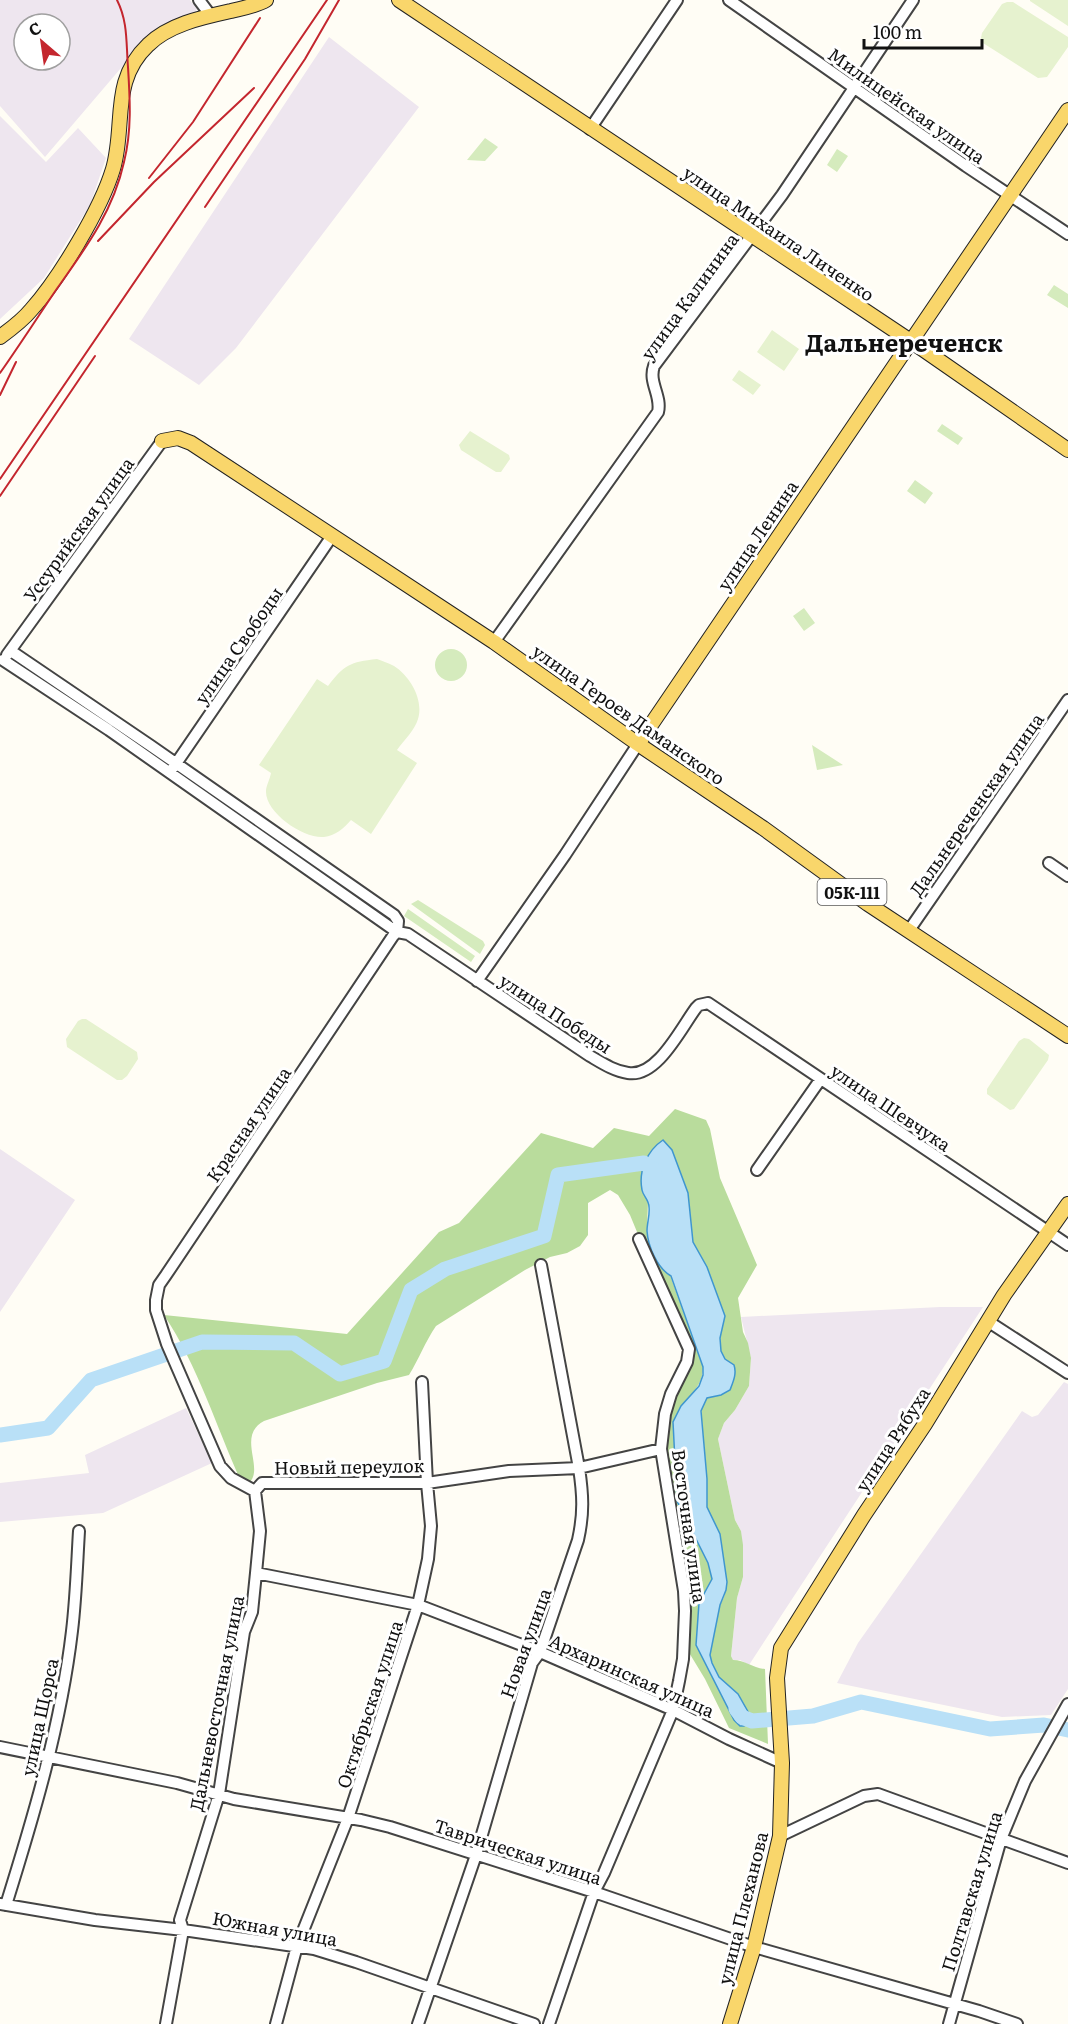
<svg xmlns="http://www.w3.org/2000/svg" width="1068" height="2024" font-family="Literata,serif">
	<rect width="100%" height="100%" fill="#fffdf5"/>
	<path fill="#eee6ef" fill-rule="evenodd" d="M0,0H190L197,9L195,13L159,26L121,68L45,157L0,106ZM24,24H60V60H24Z
		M329,37L419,107L236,348L199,385L129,339Z
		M0,116L46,162L78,128L106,158L90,205L44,278L0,319Z
		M0,1149L75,1200L0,1312Z
		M940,1307H983L749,1665L740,1660H733L731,1656L737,1598L743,1577L741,1531L735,1520L718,1439L724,1423L735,1410L749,1386L751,1358L741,1317Z
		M1064,1382L1068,1384V1689L1051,1715L1002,1717L837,1683L858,1643L1022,1411L1032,1417L1038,1415Z
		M186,1408L212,1463L103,1513L0,1522V1483L89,1473L85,1455Z"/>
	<path fill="#d5ebbd" d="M485,138L498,147L485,161L467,160Z
		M837,149L848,156L837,172L827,165Z
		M1054,285L1068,294V308L1047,295Z
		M942,424L963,438L958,445L937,431Z
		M915,480L933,493L925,504L907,491Z
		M804,608L815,623L804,631L793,616Z
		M435 665a16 16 0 1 1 32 0a16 16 0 1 1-32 0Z
		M812,745L843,765L817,770Z
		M418,900L483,941L485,945L480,954L411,904Z
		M408,909L475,956L471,962L404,916Z"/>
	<path fill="#b9dc9c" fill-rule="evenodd" d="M675,1109L706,1120L710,1129L720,1178L757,1265L738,1298L743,1332L748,1343L751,1358L749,1386L735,1410L724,1423L718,1439L735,1520L741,1531L743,1545V1577L737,1598L731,1656L733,1660C745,1660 753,1668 765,1669L768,1744L729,1728L705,1679L685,1646L688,1593L683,1547L662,1446L676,1389L687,1376L691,1369L690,1360L630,1215L618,1195L610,1190L588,1203V1235L580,1246L567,1253L550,1257L525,1270L436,1326C425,1342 419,1359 409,1375L377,1383L264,1421C236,1436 265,1468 249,1483L241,1481C216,1426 198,1366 164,1315L347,1334L439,1232L459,1223L541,1133L593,1148L614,1128L649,1136ZM672,1150L688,1193L693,1242L707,1267L725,1316L720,1338L721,1351L725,1359L734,1365L721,1395L707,1398L701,1410L707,1479V1507L720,1535L727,1582L724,1597L720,1605L710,1655L712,1663L719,1677L738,1694L734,1720L696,1645L699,1603L712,1579L708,1563L687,1520L686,1400C696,1390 703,1381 703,1367L670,1275L667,1274L647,1228L648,1202Z"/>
	<path fill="#e6f2cf" d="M1030,0H1068V26L1030,1Z
		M1007,2H1013L1068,37V47L1047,77L1038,78L983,43L981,38L982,33L1002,4Z
		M772,330L799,349L784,371L757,352Z
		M739,370L761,385L753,395L732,380Z
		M470,431L509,455L510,459L501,472H496L461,450L459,445Z
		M377,659C382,661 389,663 394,666C410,676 424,700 418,719C415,730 404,740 397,750L417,763L371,834L351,820C344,828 335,836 324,837C304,839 265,813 266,791C266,786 270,779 271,773L259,765L317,679L328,686C344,665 350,662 377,659Z
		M82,1019H86L137,1052L138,1059L127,1076L122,1080H117L67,1047L66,1039L78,1021Z
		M1024,1038L1029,1039L1049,1055L1048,1060L1014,1109L1010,1110L987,1094V1089L1019,1041Z"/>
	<path fill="#b9e0f7" stroke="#3f96cf" stroke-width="1.5" d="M663,1140L672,1150L688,1193L693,1242L707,1267L725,1316L720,1338L721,1351L725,1359L734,1365C737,1374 733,1382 730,1390L721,1395L707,1398L701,1411L707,1479V1507L720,1534L727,1582L726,1590L720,1605L710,1655L712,1663L719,1677L738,1694L751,1717L752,1721L744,1726H740L734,1720L696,1645L699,1603L712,1579L708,1563L677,1501L673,1422L681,1406L699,1386L703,1375V1367L671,1276C657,1268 648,1246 647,1231C647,1223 650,1215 649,1207C649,1200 643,1196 642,1190C638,1170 648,1150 663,1140Z"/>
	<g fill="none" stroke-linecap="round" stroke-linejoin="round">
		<path stroke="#b9e0f7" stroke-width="15" d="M0,1435L48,1428L91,1380L202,1342L294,1343L340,1374L384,1361L411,1290L445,1269L544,1236L558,1175L644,1163L653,1169L655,1177
			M736,1709L742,1717L752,1721L813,1716L861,1702L990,1729L1044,1725L1068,1730"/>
		<g stroke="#444" stroke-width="14">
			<path id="minor" d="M199,0L211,16
				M729,0L966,166L1068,234
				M590,129L677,0
				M494,642L658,412C662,396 648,382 654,366L782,195L913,0
				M11,651L151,746L394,915L398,921L397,932
				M7,655L162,441
				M3,660L109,730L397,932L408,934L590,1056C602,1063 614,1071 628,1073C657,1078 681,1028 696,1008L699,1005L708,1003L1068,1245
				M173,768L332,536
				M1049,863L1068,876
				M912,926L1068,700
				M477,981L565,855L638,744
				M757,1170L820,1080
				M989,1322L1068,1373
				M255,1491L231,1478L220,1466L167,1344L156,1310V1300L159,1285L166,1275L393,936L397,932
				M255,1491L262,1483H427L509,1471L579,1468L661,1449
				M256,1573L418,1605L540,1652L673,1710L729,1739L782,1763
				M0,1747L177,1783L234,1799L361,1820L390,1827L594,1892L754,1947L979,2011L1017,2024
				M780,1836L864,1796L878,1794L1068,1863
				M0,1904L95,1920L183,1930L314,1949L356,1962L534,2024
				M6,1905C34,1815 61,1725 72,1631C76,1598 77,1564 79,1531
				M166,2024L183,1930L180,1920L219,1794L244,1632L252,1612L256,1573L260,1531L255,1491
				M276,2024L297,1946L348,1818L418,1605L428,1559L431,1526L427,1483L422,1382
				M418,2024L476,1855L532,1663L540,1652L578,1540C584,1513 583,1495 579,1468L541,1265
				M549,2024L594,1892L604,1873L673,1710L679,1681L683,1659L685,1611L684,1591L661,1449L665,1414L671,1394L687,1362L689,1349L639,1239
				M949,2024L1001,1839L1025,1781L1068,1704"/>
		</g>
		<g stroke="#222" stroke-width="16">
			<path id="major" d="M399,0L924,350L1068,450
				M0,337C11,329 22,321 31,310C59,279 101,209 113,169C126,124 110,81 148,45C169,24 204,17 231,11C243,8 256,6 266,0
				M162,441L178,438L191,443L494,642L638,744L763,828L868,904L1068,1036
				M638,744L1068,110
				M730,2024L754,1947L780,1836L782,1763L777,1678L781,1648L864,1515L925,1424L1004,1295L1068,1204"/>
		</g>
		<use href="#minor" stroke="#fff" stroke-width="10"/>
		<use href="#major" stroke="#f9d66b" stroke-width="14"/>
		<path stroke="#c4262e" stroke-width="2" d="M149,178L193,122L260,18
			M205,207L305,59L339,0
			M98,241L154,182L254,88
			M0,373C19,346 37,318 56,290C85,249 113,212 124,162C132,130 130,99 128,67C126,42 128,22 117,0
			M0,395L16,362
			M0,479L327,0
			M0,496L95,356"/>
	</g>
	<g text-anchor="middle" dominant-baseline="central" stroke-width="6" stroke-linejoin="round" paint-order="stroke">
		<rect fill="#fff" stroke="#585858" stroke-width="1.5" x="817.5" y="879" width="69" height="26" rx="4.5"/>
		<g font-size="16" font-weight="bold" fill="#111">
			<text x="852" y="892">05К-111</text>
		</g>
		<g font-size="18" fill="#111" stroke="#fff">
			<text transform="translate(907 105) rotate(35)">Милицейская улица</text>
			<text transform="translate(779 233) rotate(34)">улица Михаила Личенко</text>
			<text transform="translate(689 296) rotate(-54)">улица Калинина</text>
			<text transform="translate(78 529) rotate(-54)">Уссурийская улица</text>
			<text transform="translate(757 535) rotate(-56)">улица Ленина</text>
			<text transform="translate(238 645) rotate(-55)">улица Свободы</text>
			<text transform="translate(629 714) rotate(35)">улица Героев Даманского</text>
			<text transform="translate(976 804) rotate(-55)">Дальнереченская улица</text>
			<text transform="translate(556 1013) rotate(33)">улица Победы</text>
			<text transform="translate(891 1107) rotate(34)">улица Шевчука</text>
			<text transform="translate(248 1124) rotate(-56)">Красная улица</text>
			<text transform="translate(892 1439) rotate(-57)">улица Рябуха</text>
			<text transform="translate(349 1466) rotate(-1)">Новый переулок</text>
			<text transform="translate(690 1526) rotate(82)">Восточная улица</text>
			<text transform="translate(525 1643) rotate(-70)">Новая улица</text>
			<text transform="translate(632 1675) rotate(24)">Архаринская улица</text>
			<text transform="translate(216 1703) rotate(-79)">Дальневосточная улица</text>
			<text transform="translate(369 1704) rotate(-72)">Октябрьская улица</text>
			<text transform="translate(39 1717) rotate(-78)">улица Щорса</text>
			<text transform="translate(518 1851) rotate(18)">Таврическая улица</text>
			<text transform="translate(971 1891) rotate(-73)">Полтавская улица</text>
			<text transform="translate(742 1908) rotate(-76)">улица Плеханова</text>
			<text transform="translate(275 1928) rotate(10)">Южная улица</text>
		</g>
		<g font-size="24" font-weight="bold" fill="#111" stroke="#fff">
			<text x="904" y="341">Дальнереченск</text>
		</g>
	</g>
	<g transform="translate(42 42) rotate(331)"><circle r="28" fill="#ffffff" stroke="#a0a0a0" stroke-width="1.5"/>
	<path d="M0-4.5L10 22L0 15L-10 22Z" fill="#c4262e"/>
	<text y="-9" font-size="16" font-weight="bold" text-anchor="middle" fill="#111111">С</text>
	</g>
	<path d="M864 39v9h118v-9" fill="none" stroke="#111111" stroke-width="3"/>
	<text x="873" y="39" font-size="18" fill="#111111" stroke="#ffffff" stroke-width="4.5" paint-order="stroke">100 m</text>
</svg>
